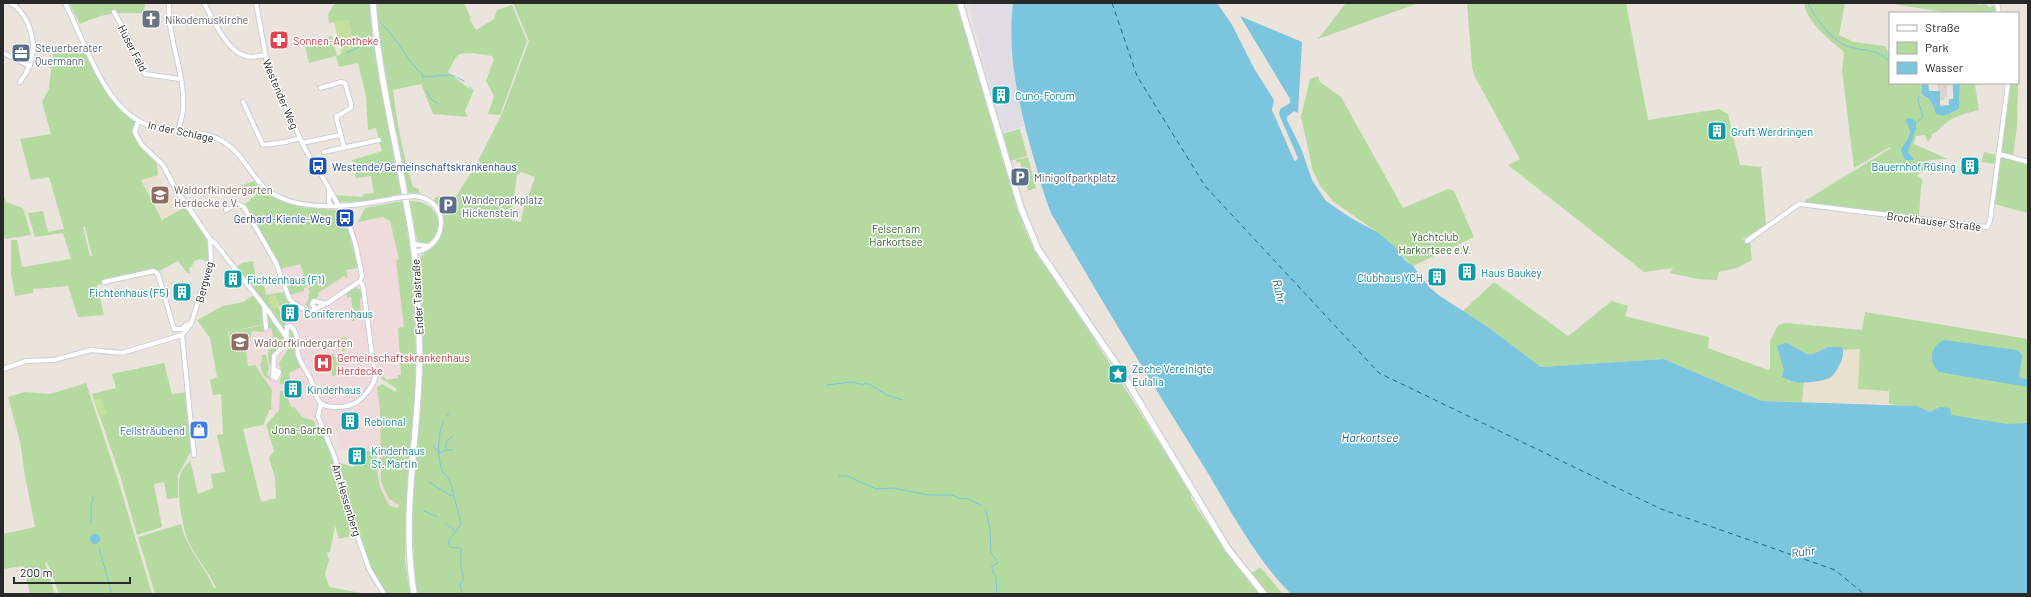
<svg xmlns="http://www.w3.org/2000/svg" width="2031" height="597" font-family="Barlow,sans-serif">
	<rect width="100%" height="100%" fill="#eae4dd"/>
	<path fill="#dfdde3" d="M968,3H1013L1011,37L1013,70L1024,126L1002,133Z"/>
	<path fill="#e9e1ce" d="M158,175L180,210L162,220L141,179Z
		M1853,349H1860L1889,391V404L1802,402L1804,382L1816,383L1824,381L1837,371L1844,355L1843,350Z"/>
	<path fill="#f0dbdc" d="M383,217L390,222L399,260H396L404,327L398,328L401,375L398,378L385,380L380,378L377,387L398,508L390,506L380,490L378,482L377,451H339L337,434L321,437L271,420L273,415L270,411L273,408L271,407L267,384L255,365L248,366L246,350L232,352L228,332L264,324L256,294L285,291L273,253L298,245L352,242L346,225Z"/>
	<path fill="#b4daa0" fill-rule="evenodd" d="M69,3H145L144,13C114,13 107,12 80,24Z
		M335,3H370L384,98L401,194L365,201L338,202L336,195L362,197L364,194L374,193L371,176L356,178L352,160L382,151L376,128L368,130L366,96L358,63L339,67L336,56L309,63L304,42L332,36L337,56L354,46L348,20L329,23L328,14Z
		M375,3H464L471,18L469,19L476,30L494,19L497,10L512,5L527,41L500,115L488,114L494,96L486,81L494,59L492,56C485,55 465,51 458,55C454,59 451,67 448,72L468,88L474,90L465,111L468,117L433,114L421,84L393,90C397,123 403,155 413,187L419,189V193H408L389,98Z
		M513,3H958L1003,162L1024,227L1032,245L1098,345L1191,494V498C1198,512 1209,525 1217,536C1231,555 1243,576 1259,594H416L411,512L423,366L418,264C420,254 426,252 433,245C447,232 446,215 434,201L435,198L440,196L452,198V201L439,199L447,212L455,202V198L476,165L501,116L529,41ZM521,172L535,177L529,195L526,194L521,222L511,220L517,175Z
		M1346,3H1419L1318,39Z
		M1467,3H1626L1648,120L1719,109L1728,114L1740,165L1761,167L1766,225L1743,239L1746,244L1750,242L1752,260L1737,268L1719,272L1717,280L1697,279L1670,273L1673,268L1644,272L1508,165L1520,159L1475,77L1472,67Z
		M1804,3H1845L1839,35L1854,42L1885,46L1890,55V83H1922V96L1930,100L1934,110L1944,116L1959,109L1960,83H1987L1975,85L1979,110C1968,113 1956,115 1946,123C1940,127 1938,133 1931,134L1932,136L1928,142L1925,135L1916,136L1914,144L1948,159L1928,160L1926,168L1917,176L1923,180L1921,187L1919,217L1805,203L1806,200L1891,148L1890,147L1854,168L1842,71L1844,52C1829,39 1807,23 1804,3Z
		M1887,3H1969L1982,5V3H1985L1989,7L1997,5L1998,10L1994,11L1995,13H1950Z
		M83,47C96,74 109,106 136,121V135L156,159L158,175L141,180L162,220L187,206C199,224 212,239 208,262L199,259L194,261L192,266L189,268L190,273L188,274L178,261L157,272L154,270L102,281L103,284L97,285L104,315L78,317L68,286L33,289V293L15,296L11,273V240H17L22,267L71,259L63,233L35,237L28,213L43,211L48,232L64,229L49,177L31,180L20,139L51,134L42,102L49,89L53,53ZM83,227H85L92,256H90Z
		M1318,76L1320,82L1341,97L1403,208L1448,189L1454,191L1474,237L1413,266L1377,232L1334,202L1320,186L1313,171L1301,117L1310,79Z
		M2010,83H2018V87L2017,125L2013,157L2003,153L2001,149Z
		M1020,129L1027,156L1010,161L1002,134Z
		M1984,152L1996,155L1994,157L1997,158L1996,164L1981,162Z
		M1028,157L1036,188L1028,191L1020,162L1017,163L1016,160Z
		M2001,157L2028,163V213L1994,204Z
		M254,181C276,208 306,207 337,210L349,231L358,268L346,270L348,279L344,276L318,293L319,296L314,300L311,309L305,304L307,303L309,296L308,294L310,293L308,286L304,288V291L290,295L285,283H289L290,284L299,280L304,274L300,264L280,269L248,209L244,205L253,197L255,199L250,188L238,191L232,189Z
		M3,193L6,202L23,208L31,235L5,239L3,231Z
		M402,201L412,258L417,367L405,537V561L410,594H384C361,552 350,508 337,462L353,467L354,461L363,460L362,451H377C377,474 377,486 390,506L398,508L399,505L389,499L381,482L380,409L377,387L382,384L396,392V388L380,378L385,377L386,380L398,378V375H401L398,328L404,327L396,260L399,259L390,221L383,217L358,222L365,208Z
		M409,201C437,199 450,229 426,244H419L417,240Z
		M253,261L256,278L263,280L266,295L285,292L292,304L297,308L281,310L275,295L269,298L273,309L278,307L286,325V335L235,268L242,263Z
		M1494,282L1568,336L1612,301L1628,306L1625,316L1709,337L1708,348L1768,370L1770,369V341L1778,325L1786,323L1862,330L1865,312L2028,339V486L1910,406L1889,404V391L1858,389L1860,349L1843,350L1842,347H1828L1813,354H1807L1800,350L1777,347L1788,381L1804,382L1802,402L1762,401L1664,359L1541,367L1488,327L1463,311Z
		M354,288L360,289L362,296L360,299L361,313L354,321H352L350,314H353L351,297L347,298V295L344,294Z
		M254,295L263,307L264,324L228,332L232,351L246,350L248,366L255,365L272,390L271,407L273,408L269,411L263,425L243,429L261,502L276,498L275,478L269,458L274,451L266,425L279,410L280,391H285L291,407L295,408L302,417L314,421L321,436L325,435L334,459L356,535L339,539L335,526L330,552L327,553L329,560L325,574L329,587L366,594H155L138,537L181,524C186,548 205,566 214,588H216C208,570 195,557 188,540C182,528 176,488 180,476C181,470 187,465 190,460L198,494L213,488L211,474L225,472L217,435L223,434L221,394L213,395L210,380L217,377L210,338L197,320L223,306L243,302Z
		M266,310L284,339L282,345L272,355L271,367C265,356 269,349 274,340L271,328H267L269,322Z
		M263,325L264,332L252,331L248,350H232L229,332Z
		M290,328L293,331L297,358L301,367L289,373L291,383H288V386L279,383L282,374L279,363L290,346Z
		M347,337L345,351H342L341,338Z
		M334,354V357L338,356L342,375L332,376L331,367L328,366V361L330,359H327V355Z
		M262,355H266L269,368L267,374L272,381L264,376L260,365L262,360Z
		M164,363L172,394L187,392L192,449L178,475V498L167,499L164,482L154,484L162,527L137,535L121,478L92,394L116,388L112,374Z
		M86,383L118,480L152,594H59L47,562L45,563L55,594H30L23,566L3,569V534L35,527L25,476L20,441L8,397L25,392L50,394Z
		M1259,568H1261L1283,594H1267L1250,574Z"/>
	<path fill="#c3e09d" d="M348,20L354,47L341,53L334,21Z
		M275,295L279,307L273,309L269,297Z
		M102,398L107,414L99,416L94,400Z"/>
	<path fill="#d7d3cf" d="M1937,83H1953L1952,85L1947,86V97H1944V100L1940,101Z"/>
	<path fill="#7cc5df" d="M1013,3H1217L1231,23L1255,70L1274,100L1272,110L1294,160L1296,161L1298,158L1279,114L1280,109L1290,103V99L1240,16L1302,42L1298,113L1294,111L1287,117V120L1301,148L1312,180L1326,201L1351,218L1377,232L1396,248L1405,260L1413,266L1429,287L1440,296L1488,327L1541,367L1664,359L1762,401L1917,406L1930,412L1940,407L1950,408L1951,415L2007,424L2028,423V594H1291C1254,557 1229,507 1201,462C1150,380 1099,297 1051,213C1043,193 1038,173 1032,152C1018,102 1007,55 1013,3Z
		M1922,83H1928L1929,91H1940V106L1949,105V99H1953C1954,94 1952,86 1953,83H1960L1959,109L1944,116L1936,114L1930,100L1922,95Z
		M1910,118L1916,121V129L1908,152L1914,160H1905L1901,150C1903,144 1909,140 1910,132C1910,127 1906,124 1906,119Z
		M1944,340L2017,350L2021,353L2022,356L2019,377L2028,380V387L1939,372C1928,362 1930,346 1944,340Z
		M1787,343L1807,354H1813L1828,347H1842C1844,353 1843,356 1841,362C1838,367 1836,373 1831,377C1821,383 1790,386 1782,376L1784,370L1777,347L1778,345Z
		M90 539a5 5 0 1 1 10 0a5 5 0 1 1-10 0Z"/>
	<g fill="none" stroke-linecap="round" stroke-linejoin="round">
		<path stroke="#7cc5df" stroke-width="1" d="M1808,3C1813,16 1832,40 1845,45C1862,53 1878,46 1890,63
			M381,23C398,39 407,62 425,77L449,75L455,76
			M346,53L359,47
			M422,74L423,79
			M458,78L464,81
			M470,87L471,89
			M427,91L431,99L439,104
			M1917,122L1923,117L1918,100L1919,97
			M826,385L852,382L859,384H869L887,395L903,400
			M447,416L449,414
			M444,421C437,430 437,462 443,472C447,477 451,481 452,488C455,500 458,512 461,524L448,542L450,547L461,548V568L464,578L460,584L462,594
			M433,446L440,453L446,450V442L454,435
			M446,450H453
			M839,476H847L876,489L892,488L930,495H953L958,498L969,499L982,506
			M429,482L451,496L453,495
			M424,511L438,517
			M986,511L990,530L991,552L998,563L992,566V569L996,577L997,594
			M91,523V504L93,500V496
			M445,523L455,531
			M99,548L112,594"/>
		<path stroke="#1e6489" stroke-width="1" stroke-dasharray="5 4" stroke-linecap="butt" d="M1112,3L1137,76L1205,186L1379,373L1661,509L1835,570L1864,594"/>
		<g stroke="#cbced9" stroke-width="6">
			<path id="minor" d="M10,3C19,7 24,15 28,24C37,45 34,64 20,82
				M65,3C86,43 105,115 154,127C176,133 204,129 224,142C241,153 249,171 262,185C292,216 357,206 396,198
				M169,3C167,39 186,74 183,110C182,117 180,124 178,131
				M204,3C213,19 227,52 246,56C252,58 258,56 265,55
				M256,3L267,64L305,149L322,176L349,224L356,246L362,276L360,281L326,304L314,301L312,304L315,309
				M1997,3L1999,13
				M114,12L123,28L145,74L180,79
				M5,54L30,66
				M320,88L341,82L345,83L351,104V108L336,117L344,147
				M243,102L263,145L286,142L300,138
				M302,143L340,135
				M324,152L379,140
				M1999,154L2028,162
				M329,188V202L331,205
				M414,196C452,199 448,249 414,252
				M226,210L237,204L244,207L276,263L289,298L293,303L309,312
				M210,239L215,243L269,312L287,338
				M1747,241L1799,204L1987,227L1990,221L2008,83
				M413,244L427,246
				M104,282L154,271L158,274L174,329H182L186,325L191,324
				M264,306L266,328
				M313,310L326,304
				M182,335L194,455
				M3,369L26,361L54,360L91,350L122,353L182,335L191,324L211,261L210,239L175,188L163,165L142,145L136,135L135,131L138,120
				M274,369L279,372L276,378L273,377L274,356L286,343L287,327L290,326C299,331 296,345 298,354C300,363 305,368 309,376C318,392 312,407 336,407C343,407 351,406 357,402C364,397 373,386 375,378L363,286L360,281
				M321,404L318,416L335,458L354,526L369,569L384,594"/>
		</g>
		<g stroke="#cbced9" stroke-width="8">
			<path id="secondary" d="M373,3C379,86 403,168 414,250C418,277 417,305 419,332C423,420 399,506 414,594
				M960,3L1021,208L1038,249L1119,368L1228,549L1264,594"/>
		</g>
		<use href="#minor" stroke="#fff" stroke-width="4"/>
		<use href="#secondary" stroke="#fff" stroke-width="5.5"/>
		<g stroke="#cbced9" stroke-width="6" stroke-linecap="butt">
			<path id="minor-bridge" d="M396,198L414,196"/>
		</g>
		<use href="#minor-bridge" stroke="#fff" stroke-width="4"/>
	</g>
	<defs>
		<g id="church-square" transform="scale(1)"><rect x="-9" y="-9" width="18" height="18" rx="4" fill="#6b7280" stroke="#fff"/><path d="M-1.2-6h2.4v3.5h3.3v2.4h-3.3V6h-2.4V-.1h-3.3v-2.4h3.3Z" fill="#fff"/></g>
		<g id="pharmacy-square" transform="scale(1)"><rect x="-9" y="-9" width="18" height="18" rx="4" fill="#e0444e" stroke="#fff"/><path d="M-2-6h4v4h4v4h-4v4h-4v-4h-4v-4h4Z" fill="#fff"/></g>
		<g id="office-square" transform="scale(1)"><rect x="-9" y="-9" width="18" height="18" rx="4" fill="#5c6f8a" stroke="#fff"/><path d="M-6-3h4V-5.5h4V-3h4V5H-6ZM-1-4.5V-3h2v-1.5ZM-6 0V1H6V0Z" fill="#fff"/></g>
		<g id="building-square" transform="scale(1)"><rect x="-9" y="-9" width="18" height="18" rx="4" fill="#0f9aa8" stroke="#fff"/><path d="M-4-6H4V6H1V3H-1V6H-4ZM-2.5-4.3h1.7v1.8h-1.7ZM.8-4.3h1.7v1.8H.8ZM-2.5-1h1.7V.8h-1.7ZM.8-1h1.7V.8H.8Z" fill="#fff"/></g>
		<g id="bus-square" transform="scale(1)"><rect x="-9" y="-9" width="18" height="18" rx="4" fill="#1a4fb4" stroke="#fff"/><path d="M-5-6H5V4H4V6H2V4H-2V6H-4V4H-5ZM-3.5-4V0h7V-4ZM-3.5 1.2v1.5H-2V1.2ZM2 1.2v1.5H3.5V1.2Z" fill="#fff"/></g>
		<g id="parking-square" transform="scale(1)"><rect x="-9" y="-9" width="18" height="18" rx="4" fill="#5c6f8a" stroke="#fff"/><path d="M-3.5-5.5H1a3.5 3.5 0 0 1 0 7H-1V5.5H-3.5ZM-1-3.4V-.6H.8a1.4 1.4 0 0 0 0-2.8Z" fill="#fff"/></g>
		<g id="school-square" transform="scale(1)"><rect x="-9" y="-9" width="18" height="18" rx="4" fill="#8d6e63" stroke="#fff"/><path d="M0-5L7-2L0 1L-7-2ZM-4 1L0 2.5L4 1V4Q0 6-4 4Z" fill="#fff"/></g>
		<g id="hospital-square" transform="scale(1)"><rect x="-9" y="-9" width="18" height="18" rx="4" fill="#e0444e" stroke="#fff"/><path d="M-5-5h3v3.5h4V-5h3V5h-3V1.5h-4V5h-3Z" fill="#fff"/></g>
		<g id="sight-square" transform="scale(1)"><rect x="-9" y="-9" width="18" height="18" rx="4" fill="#0f9aa8" stroke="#fff"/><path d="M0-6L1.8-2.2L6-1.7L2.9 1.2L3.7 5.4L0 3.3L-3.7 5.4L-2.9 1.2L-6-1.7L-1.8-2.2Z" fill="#fff"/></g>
		<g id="shop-square" transform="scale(1)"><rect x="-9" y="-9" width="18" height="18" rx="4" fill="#3f7fe0" stroke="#fff"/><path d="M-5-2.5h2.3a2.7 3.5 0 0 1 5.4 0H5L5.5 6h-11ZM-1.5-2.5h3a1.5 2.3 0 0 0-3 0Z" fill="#fff"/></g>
	</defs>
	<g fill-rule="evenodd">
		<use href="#church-square" x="151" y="19"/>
		<use href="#pharmacy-square" x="279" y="40"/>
		<use href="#office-square" x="21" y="53"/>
		<use href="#building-square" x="1001" y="95"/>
		<use href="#building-square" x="1717" y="131"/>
		<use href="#bus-square" x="318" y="166"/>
		<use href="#building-square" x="1970" y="166"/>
		<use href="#parking-square" x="1020" y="177"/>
		<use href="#school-square" x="160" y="195"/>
		<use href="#parking-square" x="448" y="205"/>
		<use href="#bus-square" x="345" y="218"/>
		<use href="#building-square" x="1467" y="272"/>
		<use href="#building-square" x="1437" y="277"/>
		<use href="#building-square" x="233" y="279"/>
		<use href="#building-square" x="182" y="292"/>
		<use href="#building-square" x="290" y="313"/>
		<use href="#school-square" x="240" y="342"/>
		<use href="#hospital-square" x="323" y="363"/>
		<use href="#sight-square" x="1118" y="374"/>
		<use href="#building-square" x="293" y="389"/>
		<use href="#building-square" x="350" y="421"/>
		<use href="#shop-square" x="199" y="430"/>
		<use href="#building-square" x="357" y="456"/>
	</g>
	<g text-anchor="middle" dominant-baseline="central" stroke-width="3" stroke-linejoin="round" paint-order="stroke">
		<g font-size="11" fill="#5b616d" stroke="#fff" text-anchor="start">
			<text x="165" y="19">Nikodemuskirche</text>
		</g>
		<g font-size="11" fill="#be3a42" stroke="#fff" text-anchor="start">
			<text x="293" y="40">Sonnen-Apotheke</text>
			<text x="337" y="357">Gemeinschaftskrankenhaus<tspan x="337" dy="13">Herdecke</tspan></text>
		</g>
		<g font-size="11" fill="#4e5e75" stroke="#fff" text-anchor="start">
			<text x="35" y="47">Steuerberater<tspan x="35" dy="13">Quermann</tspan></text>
			<text x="1034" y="177">Minigolfparkplatz</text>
			<text x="462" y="199">Wanderparkplatz<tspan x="462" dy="13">Hickenstein</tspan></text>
		</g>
		<g font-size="11" fill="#292929" stroke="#fff">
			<text transform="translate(133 48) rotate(63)">Huser Feld</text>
			<text transform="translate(281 94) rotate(67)">Westender Weg</text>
			<text transform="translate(181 131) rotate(12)">In der Schlage</text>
			<text transform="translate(1934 221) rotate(7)">Brockhauser Straße</text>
			<text transform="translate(204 282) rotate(-75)">Bergweg</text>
			<text transform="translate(417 297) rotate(-93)">Ender Talstraße</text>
			<text transform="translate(347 500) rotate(73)">Am Hessenberg</text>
		</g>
		<g font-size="11" fill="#0d838f" stroke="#fff" text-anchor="start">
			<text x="1015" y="95">Cuno-Forum</text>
			<text x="1731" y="131">Gruft Werdringen</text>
			<text x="1956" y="166" text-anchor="end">Bauernhof Rüsing</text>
			<text x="1481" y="272">Haus Baukey</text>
			<text x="1423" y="277" text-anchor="end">Clubhaus YCH</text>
			<text x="247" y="279">Fichtenhaus (F1)</text>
			<text x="168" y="292" text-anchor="end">Fichtenhaus (F5)</text>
			<text x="304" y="313">Coniferenhaus</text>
			<text x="1132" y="368">Zeche Vereinigte<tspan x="1132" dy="13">Eulalia</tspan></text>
			<text x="307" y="389">Kinderhaus</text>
			<text x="364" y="421">Rebional</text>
			<text x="371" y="450">Kinderhaus<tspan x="371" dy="13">St. Martin</tspan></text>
		</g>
		<g font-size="11" fill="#164399" stroke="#fff" text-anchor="start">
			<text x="332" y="166">Westende/Gemeinschaftskrankenhaus</text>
			<text x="331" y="218" text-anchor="end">Gerhard-Kienle-Weg</text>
		</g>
		<g font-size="11" fill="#785e54" stroke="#fff" text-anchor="start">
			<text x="174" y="189">Waldorfkindergarten<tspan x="174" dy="13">Herdecke e.V.</tspan></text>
			<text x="254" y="342">Waldorfkindergarten</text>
		</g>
		<g font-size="11" fill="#2f5d23" stroke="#fff">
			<text x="896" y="228">Felsen am<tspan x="896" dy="13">Harkortsee</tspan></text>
			<text x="1435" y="236">Yachtclub<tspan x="1435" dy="13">Harkortsee e.V.</tspan></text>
			<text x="302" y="429">Jona-Garten</text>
		</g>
		<g font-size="11" fill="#366cbe" stroke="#fff" text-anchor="end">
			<text x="185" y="430">Fellsträubend</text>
		</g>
		<g font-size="12" font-style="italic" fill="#1e6489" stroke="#fff">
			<text transform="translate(1280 291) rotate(77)">Ruhr</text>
			<text x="1370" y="437">Harkortsee</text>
			<text transform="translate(1803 551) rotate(-7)">Ruhr</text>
		</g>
	</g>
	<rect width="2031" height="597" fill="none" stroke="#292929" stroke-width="8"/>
	<rect x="1889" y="12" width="130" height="72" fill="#ffffff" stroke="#a9a9a9"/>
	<rect x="1897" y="25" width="20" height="6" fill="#ffffff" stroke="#a9a9a9"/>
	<text x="1925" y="32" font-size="12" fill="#292929">Straße</text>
	<rect x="1897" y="42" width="20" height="12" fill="#b4daa0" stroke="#a9a9a9"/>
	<text x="1925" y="52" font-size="12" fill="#292929">Park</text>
	<rect x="1897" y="62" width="20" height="12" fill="#7cc5df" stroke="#a9a9a9"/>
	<text x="1925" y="72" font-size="12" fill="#292929">Wasser</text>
	<path d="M14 577v6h116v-6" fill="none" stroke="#292929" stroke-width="2"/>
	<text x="20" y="577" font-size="12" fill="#292929" stroke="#ffffff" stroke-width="3" paint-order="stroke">200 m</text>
</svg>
